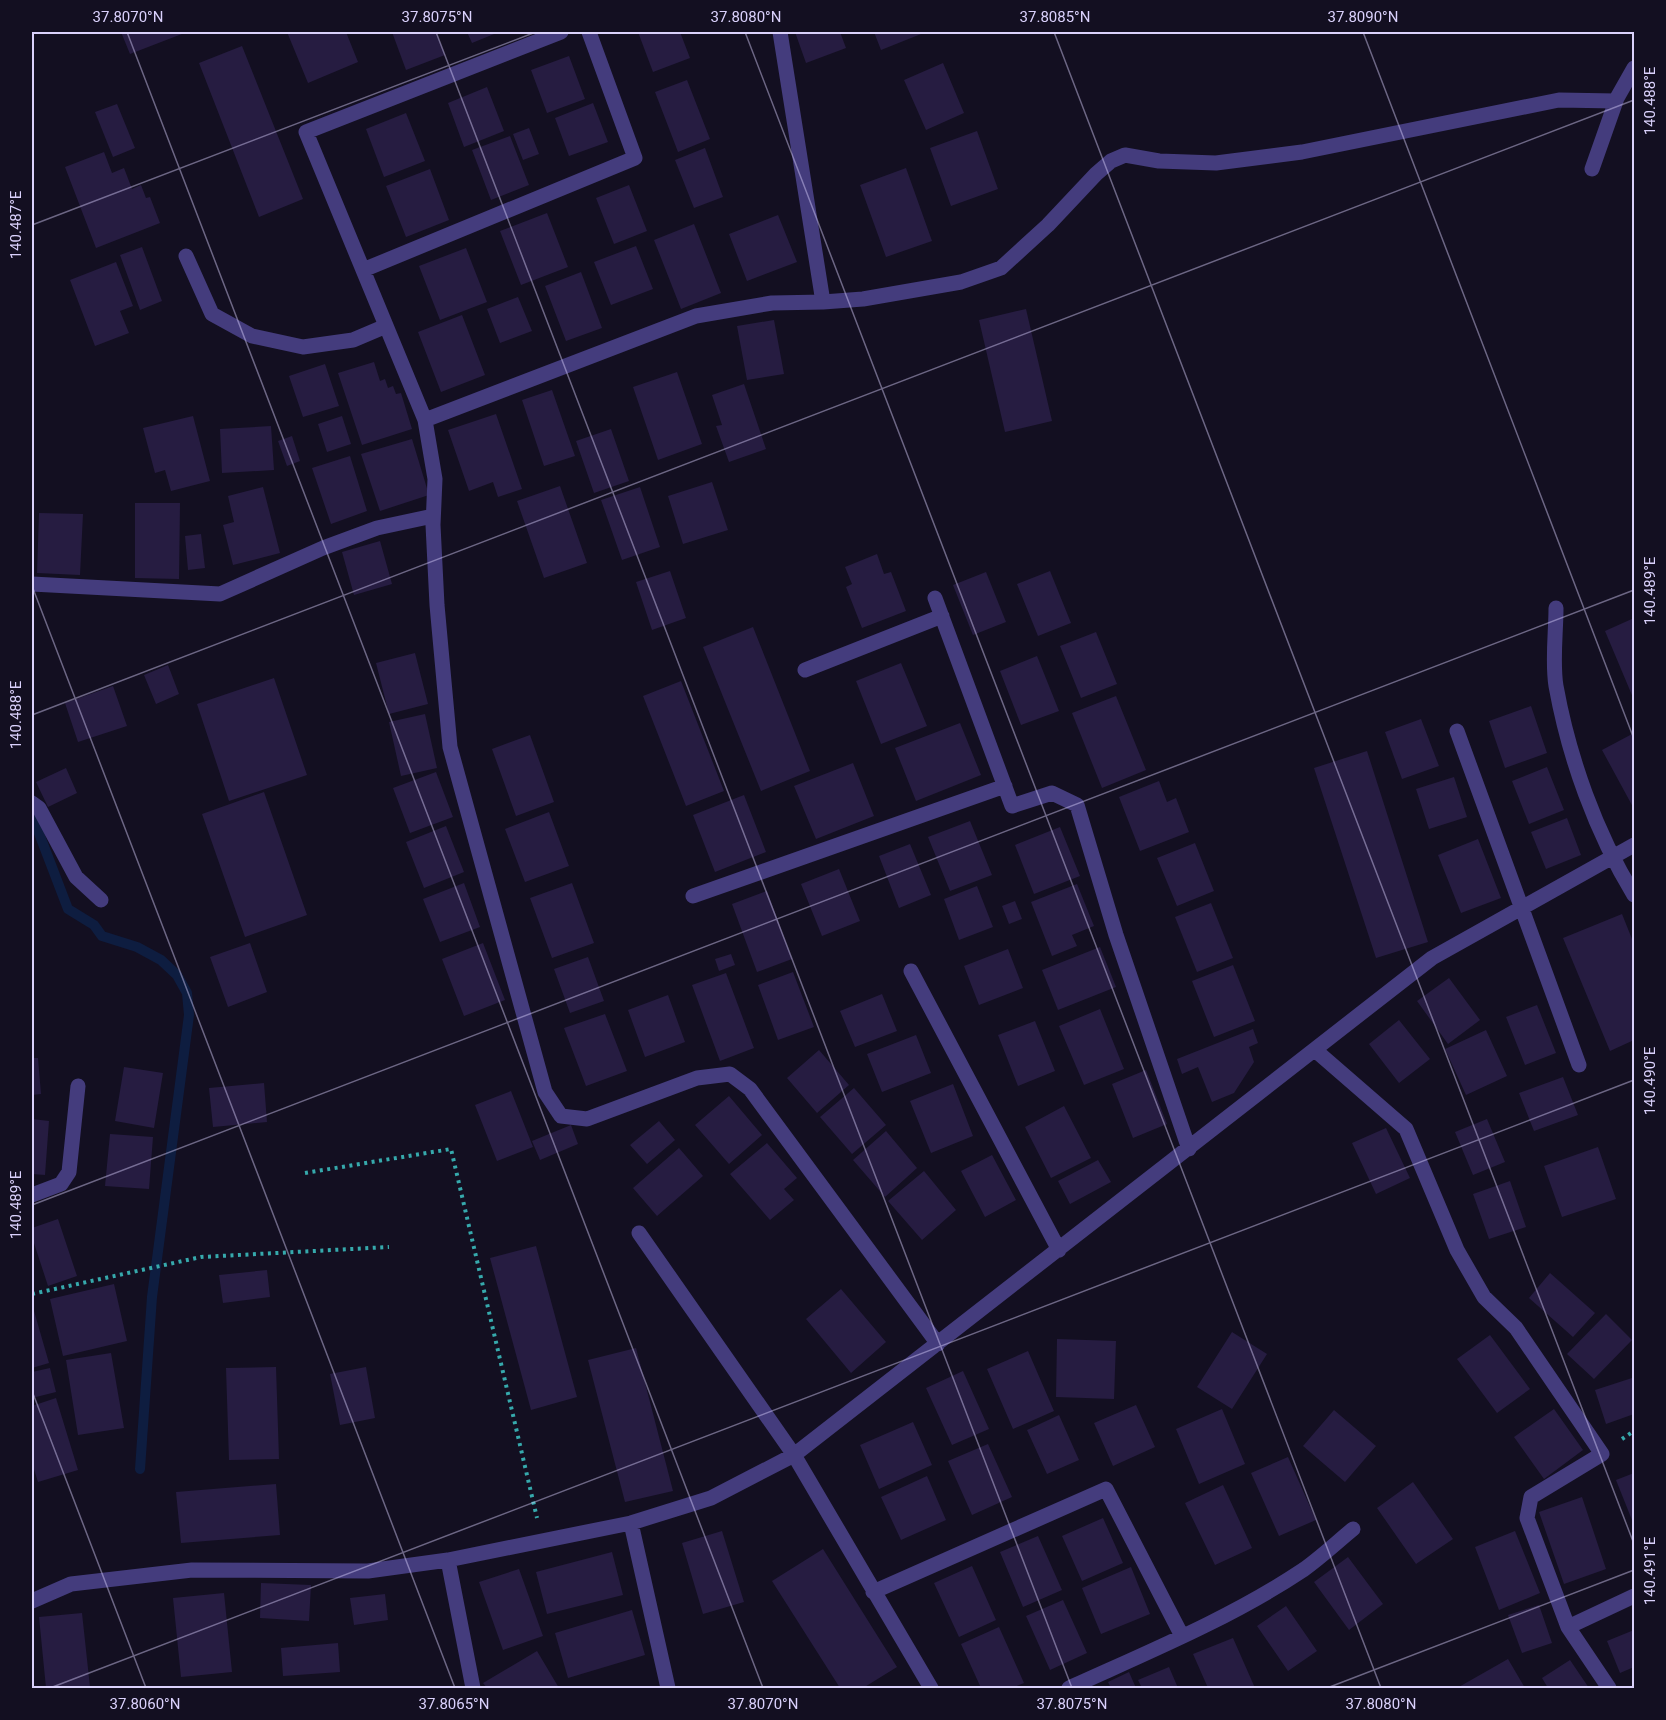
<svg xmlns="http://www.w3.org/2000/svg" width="1666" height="1720" font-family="Roboto,sans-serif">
	<rect width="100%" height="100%" fill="#130f21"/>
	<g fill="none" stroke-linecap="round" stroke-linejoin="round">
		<path stroke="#0e1d40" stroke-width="10" d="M32,815L68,909L94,925L102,936L137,947L161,960L177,975L187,993L189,1015L152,1297L140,1469"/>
	</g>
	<path fill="#261c41" d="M121,32H187L130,54Z
		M287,32H346L358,62L308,83Z
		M392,32H436L445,55L406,70Z
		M467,32H499L472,43Z
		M638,32H680L690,58L653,72Z
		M795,32H840L846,48L806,63Z
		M874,32H926L881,50Z
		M242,46L303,199L259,217L199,63Z
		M569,56L585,99L547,113L531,70Z
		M943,63L964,113L926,130L904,80Z
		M687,80L710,139L678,152L655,92Z
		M487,87L504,131L464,147L448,103Z
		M593,103L608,142L569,156L555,118Z
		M117,104L135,148L113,157L95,112Z
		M406,113L425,161L384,177L366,129Z
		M529,128L539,154L523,160L513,134Z
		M977,131L998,189L951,206L930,148Z
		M510,136L529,185L491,200L472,150Z
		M705,148L723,197L694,208L675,160Z
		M104,152L112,173L124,168L132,189L141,185L146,198L150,197L160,223L96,248L65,167Z
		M906,168L932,241L886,257L860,185Z
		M430,169L449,220L406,237L386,186Z
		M629,185L647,231L614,244L596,198Z
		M547,213L568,267L521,285L500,231Z
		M778,215L797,262L747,281L729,234Z
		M694,224L721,293L681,309L654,240Z
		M636,246L653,289L611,305L594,262Z
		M142,247L162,301L140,310L120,255Z
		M466,248L487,302L440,320L419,266Z
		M116,262L133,306L120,311L129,333L95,346L70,280Z
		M581,272L602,328L566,341L545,286Z
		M518,297L532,331L500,343L487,309Z
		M1026,309L1052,421L1005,432L979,320Z
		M462,315L485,375L441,392L418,332Z
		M774,320L784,374L747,380L737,326Z
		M374,362L380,381L385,379L388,388L393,386L396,394L401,393L412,429L362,445L338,373Z
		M325,364L339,406L303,417L289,376Z
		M677,372L702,444L658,460L633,387Z
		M744,384L766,449L729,462L716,426L722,425L712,395Z
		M552,390L575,456L544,466L522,400Z
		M496,414L522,489L498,497L493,482L469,491L448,430Z
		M193,416L210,481L171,491L165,470L155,473L143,428Z
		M342,416L351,444L327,452L318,424Z
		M271,426L274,470L222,473L220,429Z
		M611,429L629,481L594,493L576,441Z
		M292,436L300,461L287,466L278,441Z
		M412,439L429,495L380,511L361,454Z
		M350,456L367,511L331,524L312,468Z
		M712,482L728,530L683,544L668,496Z
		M560,486L587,563L544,578L517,501Z
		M263,487L280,553L233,565L223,525L234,522L228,496Z
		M640,487L660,547L622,560L601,500Z
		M135,503H180L179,579L135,578Z
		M39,513L83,514L80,575L37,573Z
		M201,534L205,568L188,570L185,536Z
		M380,541L392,584L354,595L342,552Z
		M877,554L884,574L891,572L906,611L862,628L846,587L852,584L845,567Z
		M670,571L686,618L652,630L636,582Z
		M1050,571L1071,623L1038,636L1017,584Z
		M986,572L1006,622L973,635L953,585Z
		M1634,618V700L1605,631Z
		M753,627L810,771L761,791L703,647Z
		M1096,632L1117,684L1081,698L1060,646Z
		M415,653L428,704L389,714L376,663Z
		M1037,656L1059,711L1021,725L1000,671Z
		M901,663L927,726L881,744L856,681Z
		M168,665L179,694L156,704L144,675Z
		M274,678L307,775L229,801L197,704Z
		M681,681L724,791L686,806L643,696Z
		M113,686L127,726L78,742L65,703Z
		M1116,696L1146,770L1102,788L1072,713Z
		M1531,706L1547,753L1505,768L1489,721Z
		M425,714L437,768L401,776L389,722Z
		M1421,719L1439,766L1402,779L1385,732Z
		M960,723L981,775L916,801L895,748Z
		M1634,733V805L1633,807L1602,750Z
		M530,735L554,802L516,816L492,749Z
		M1367,751L1428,942L1376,958L1314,768Z
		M853,763L874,816L816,839L794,786Z
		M1547,767L1564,810L1529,824L1512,781Z
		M66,768L77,793L48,807L36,782Z
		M436,772L453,817L410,833L393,788Z
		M1454,777L1467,817L1429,829L1416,789Z
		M1159,781L1167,802L1176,798L1189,832L1140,851L1119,797Z
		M264,792L307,915L245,937L202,814Z
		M744,795L766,852L715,872L693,815Z
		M549,812L569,866L525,882L505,829Z
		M1567,818L1581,855L1546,869L1531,832Z
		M970,821L992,875L950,891L928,837Z
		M446,826L464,872L424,888L406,842Z
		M1060,827L1080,876L1034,894L1015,845Z
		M1478,839L1501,898L1461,913L1438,855Z
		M1195,843L1214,891L1177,906L1157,858Z
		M910,844L931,895L899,908L879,856Z
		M839,869L860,921L822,936L801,884Z
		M464,883L480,927L440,942L423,899Z
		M572,883L594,943L552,958L530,898Z
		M1077,884L1094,926L1072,935L1077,946L1052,956L1031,902Z
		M977,886L993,927L959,940L944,899Z
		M767,891L792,959L757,972L732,904Z
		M1015,901L1022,919L1009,924L1002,906Z
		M1211,903L1233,958L1197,972L1175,917Z
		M1622,914L1634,944V1040L1610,1051L1563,938Z
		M250,943L267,992L228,1007L210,957Z
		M483,943L505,1000L464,1016L442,959Z
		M1100,947L1116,987L1058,1010L1042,970Z
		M1008,949L1023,988L979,1005L964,966Z
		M731,954L735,965L719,971L715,959Z
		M588,957L604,1001L570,1013L554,969Z
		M1233,965L1255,1021L1214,1037L1192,981Z
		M793,972L814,1027L778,1040L758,985Z
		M726,973L754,1048L720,1061L692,985Z
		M1449,978L1480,1020L1448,1044L1417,1001Z
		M882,994L897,1031L855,1047L840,1011Z
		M668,995L685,1042L645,1057L628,1010Z
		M1537,1005L1556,1053L1525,1065L1506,1017Z
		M1100,1009L1124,1069L1084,1085L1059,1026Z
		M605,1014L627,1071L586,1086L564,1028Z
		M1399,1020L1430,1059L1399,1083L1369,1044Z
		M1035,1021L1055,1071L1018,1086L998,1035Z
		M1253,1029L1258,1043L1249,1047L1254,1062L1234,1093L1212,1102L1198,1067L1182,1074L1177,1059Z
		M1486,1030L1507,1076L1466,1095L1445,1049Z
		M916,1035L931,1073L882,1092L867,1054Z
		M819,1050L849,1085L817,1113L787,1078Z
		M32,1058H38L41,1094L32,1095Z
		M124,1067L163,1073L154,1128L115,1121Z
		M1146,1070L1167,1124L1133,1138L1112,1084Z
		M1563,1077L1578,1115L1534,1131L1519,1093Z
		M264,1083L267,1122L213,1127L209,1088Z
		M953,1084L973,1136L931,1153L910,1101Z
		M854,1088L886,1125L852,1154L820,1117Z
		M511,1091L533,1147L497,1161L475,1105Z
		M729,1096L762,1135L729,1164L695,1125Z
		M1064,1106L1091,1158L1051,1178L1025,1127Z
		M32,1119L49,1121L45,1175L32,1174Z
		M1487,1119L1505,1162L1473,1175L1455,1132Z
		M659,1121L675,1140L647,1164L630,1145Z
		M571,1125L578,1144L540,1160L532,1141Z
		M1386,1128L1410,1178L1376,1194L1352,1143Z
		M886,1131L917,1168L885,1197L853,1160Z
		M110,1134L153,1137L149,1189L105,1186Z
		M767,1143L797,1178L784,1189L794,1200L770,1220L730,1174Z
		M1598,1147L1616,1199L1562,1217L1544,1166Z
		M679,1148L703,1176L657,1216L633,1188Z
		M992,1155L1016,1200L985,1217L961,1171Z
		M1098,1160L1111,1182L1070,1204L1058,1181Z
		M924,1171L956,1210L922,1240L888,1201Z
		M1510,1181L1526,1227L1489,1239L1473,1194Z
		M58,1219L77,1276L48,1286L32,1237V1228Z
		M536,1246L577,1397L531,1410L490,1258Z
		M267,1270L270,1297L223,1303L219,1275Z
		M1550,1273L1595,1313L1573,1337L1529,1298Z
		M114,1284L127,1341L63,1356L50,1299Z
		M841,1289L886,1342L851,1373L806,1319Z
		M32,1304L49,1363L32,1368Z
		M1606,1314L1632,1340L1594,1379L1567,1354Z
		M1232,1332L1267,1354L1232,1409L1197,1387Z
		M1490,1335L1530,1389L1497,1413L1457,1359Z
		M1057,1339L1116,1341L1114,1399L1056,1397Z
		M636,1348L673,1491L625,1502L588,1360Z
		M1028,1351L1054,1411L1013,1429L987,1369Z
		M111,1353L124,1428L78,1435L66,1360Z
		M276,1367L279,1459L229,1460L226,1368Z
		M366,1367L375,1418L340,1425L330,1374Z
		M50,1368L56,1392L32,1398V1372Z
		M963,1371L989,1429L952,1445L926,1388Z
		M1632,1378L1634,1414L1606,1424L1595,1390Z
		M56,1398L78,1470L38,1482L32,1463V1406Z
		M1136,1405L1155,1447L1113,1466L1094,1423Z
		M1222,1409L1245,1464L1199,1484L1176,1429Z
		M1554,1409L1583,1450L1544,1479L1514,1437Z
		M1334,1410L1376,1446L1345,1482L1303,1446Z
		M1059,1415L1079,1460L1047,1474L1027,1430Z
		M913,1422L932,1465L879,1489L860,1445Z
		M988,1444L1012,1497L972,1515L948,1461Z
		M1288,1457L1316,1520L1279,1536L1251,1473Z
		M1634,1473V1519L1632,1520L1616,1480Z
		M927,1476L946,1520L901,1540L881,1497Z
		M1413,1482L1453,1539L1416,1564L1377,1508Z
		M276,1484L280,1535L181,1543L176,1492Z
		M1223,1485L1252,1548L1215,1565L1185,1503Z
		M1582,1497L1606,1569L1564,1584L1539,1512Z
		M1103,1518L1123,1563L1082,1581L1062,1536Z
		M722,1531L744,1602L703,1614L682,1543Z
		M1515,1531L1540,1593L1499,1610L1475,1547Z
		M1038,1536L1062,1590L1023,1607L1000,1552Z
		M823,1549L897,1667L863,1688H840L772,1581Z
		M612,1552L623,1595L547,1614L536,1572Z
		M1348,1557L1383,1604L1349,1630L1314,1582Z
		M972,1566L996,1620L959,1637L934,1583Z
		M1131,1567L1150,1614L1101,1634L1082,1588Z
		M519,1569L543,1636L503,1650L479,1582Z
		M261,1583L311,1585L309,1621L260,1618Z
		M224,1593L232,1672L181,1677L173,1598Z
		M385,1594L388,1620L354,1625L350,1598Z
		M1063,1600L1087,1653L1050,1670L1026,1616Z
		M1539,1605L1552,1643L1522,1653L1508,1615Z
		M1286,1606L1317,1651L1288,1671L1257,1626Z
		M632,1610L645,1655L568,1678L555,1633Z
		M82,1613L90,1687L46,1688L39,1617Z
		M999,1627L1024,1683L1012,1688H981L961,1644Z
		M1634,1630V1667L1620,1673L1607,1641Z
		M1233,1638L1255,1688H1208L1193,1654Z
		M338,1643L340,1672L283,1676L281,1648Z
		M537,1651L559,1688H487L483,1683Z
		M1508,1659L1525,1688H1457Z
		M1570,1660L1589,1688H1548L1542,1678Z
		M1169,1667L1178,1688H1142L1138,1680Z
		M1129,1672L1136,1688H1111L1108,1682Z"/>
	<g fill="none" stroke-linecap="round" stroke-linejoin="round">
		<path stroke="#36a9ac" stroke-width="4" stroke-dasharray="3 4.5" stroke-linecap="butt" d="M305,1173L451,1149L537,1518
			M32,1294L201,1257L389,1247
			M1622,1439L1634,1431"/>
		<path stroke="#443c7d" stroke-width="15" d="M561,32L306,132L425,420L435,479L433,525L437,605L450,747L545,1092L561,1116L587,1119L697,1078L730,1074L750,1089L938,1344
			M1592,169L1617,98L1634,68
			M186,256L212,314L252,336L303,347L353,340L386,326
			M363,270L635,158L589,32
			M823,302L863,299L961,282L1001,268L1048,225L1096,174L1111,161L1125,155L1159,161L1216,163L1302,152L1559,100L1616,101
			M425,420L696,316L772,303L823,302L780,32
			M32,584L220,594L323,548L377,528L433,516
			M935,598L1012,806L1052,793L1077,805L1116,935L1189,1149
			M1556,608C1556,633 1552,662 1556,686C1569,758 1596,833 1634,895
			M805,670L942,616
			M1457,731L1579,1065
			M32,803L39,808L76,877L101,900
			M693,896L1005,786
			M911,971L1059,1250
			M1315,1050L1406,1129L1457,1250L1484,1297L1516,1328L1602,1454L1531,1497L1527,1518L1568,1627L1609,1688
			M32,1195L61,1184L69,1172L78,1086
			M639,1233L794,1455L931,1688
			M631,1523L668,1688
			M448,1560L473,1688
			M873,1592L1106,1489L1182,1636
			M32,1601L71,1584L192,1570L368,1571L448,1560L631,1523L711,1498L794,1455L1432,958L1634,845
			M1568,1627L1634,1596
			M1069,1688C1148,1652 1231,1618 1303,1570C1320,1558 1336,1543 1353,1529"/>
	</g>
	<path fill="none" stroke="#dad1fc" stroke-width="1.5" stroke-opacity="0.45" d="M127,32L763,1688M436,32L1072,1688M745,32L1381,1688M1054,32L1634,1544M1363,32L1634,739M32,225L536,32M32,586L455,1688M32,715L1634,100M32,1205L1634,590M32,1391L146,1688M50,1688L1634,1080M1327,1688L1634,1570"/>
	<rect width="1666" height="1720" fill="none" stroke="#130f21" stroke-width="66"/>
	<rect x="33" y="33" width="1600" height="1654" fill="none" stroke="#dad1fc" stroke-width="2"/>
	<g font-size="15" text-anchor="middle" fill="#dad1fc">
		<text x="128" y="22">37.8070°N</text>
		<text x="437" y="22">37.8075°N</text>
		<text x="746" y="22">37.8080°N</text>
		<text x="1055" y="22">37.8085°N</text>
		<text x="1363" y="22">37.8090°N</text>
		<text transform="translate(1650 101) rotate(-90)" y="5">140.488°E</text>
		<text transform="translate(16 225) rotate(-90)" y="5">140.487°E</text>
		<text transform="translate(1650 591) rotate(-90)" y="5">140.489°E</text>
		<text transform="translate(16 715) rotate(-90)" y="5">140.488°E</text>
		<text transform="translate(1650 1081) rotate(-90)" y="5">140.490°E</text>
		<text transform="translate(16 1205) rotate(-90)" y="5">140.489°E</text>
		<text transform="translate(1650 1571) rotate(-90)" y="5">140.491°E</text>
		<text x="145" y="1709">37.8060°N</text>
		<text x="454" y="1709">37.8065°N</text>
		<text x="763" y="1709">37.8070°N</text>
		<text x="1072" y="1709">37.8075°N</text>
		<text x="1381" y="1709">37.8080°N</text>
	</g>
</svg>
